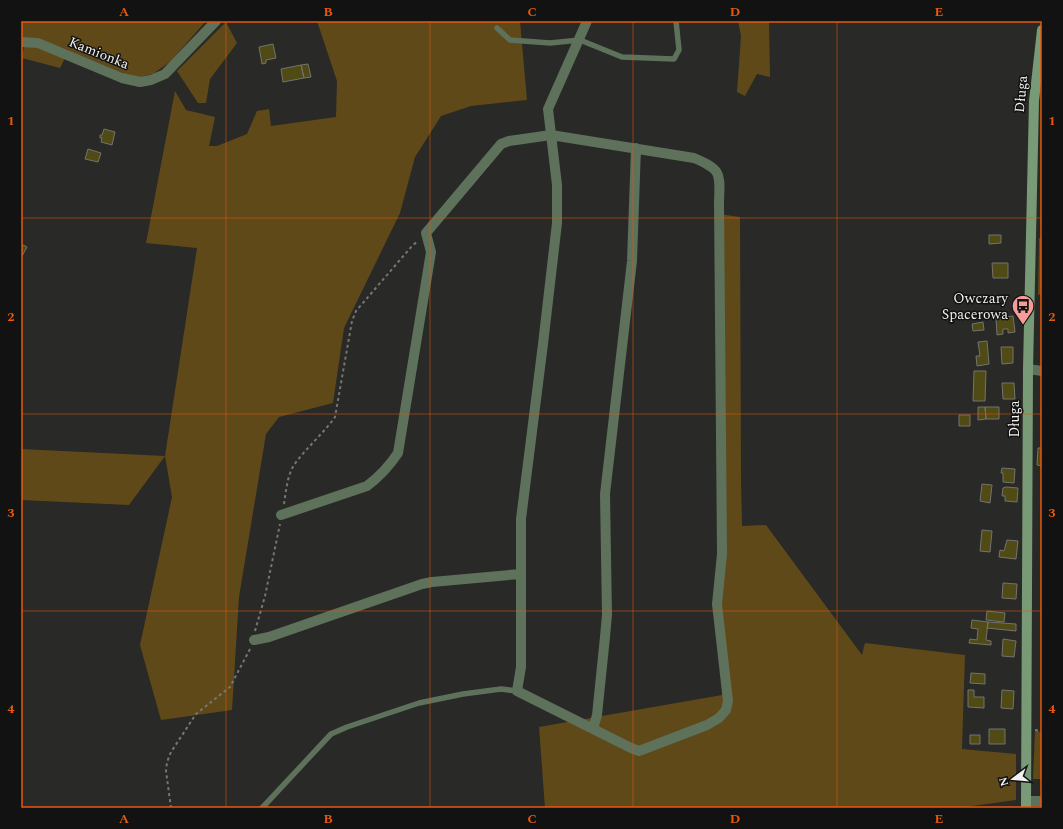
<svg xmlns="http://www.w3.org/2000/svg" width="1063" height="829" font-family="Spectral,serif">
	<rect width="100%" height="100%" fill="#292927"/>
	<path fill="#604919" d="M21,21H206L171,61L153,74L135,78L42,40L21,38Z
		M317,21H520L527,100L471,106L441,116L415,157L400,213L344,328L333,403L279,417L266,434L239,597L232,710L161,720L140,645L172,497L165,456L129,505L21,500V449L165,456L197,248L146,243L175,91L186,110L215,117L209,146H217L247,134L257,111L269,109L271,126L336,117L337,81Z
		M738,21H769L770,77L757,74L745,96L737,92L741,36Z
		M226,22L237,43L210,79L206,103H198L177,71Z
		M24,47H40L65,58L60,68L22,58Z
		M719,214L740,217L741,481L742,526L766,525L862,655L865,643L965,655L962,749L1016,754V800L958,808H545L539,727L722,695Z
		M1039,238H1042V294L1038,295Z
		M1035,731L1042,732V779H1033Z"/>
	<path fill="#504a14" stroke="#737370" d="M273,44L276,58L266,60V63L262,64L259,47Z
		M308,64L311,77L304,78L301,65Z
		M301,65L304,78L283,82L281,69Z
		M104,129L115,132L112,145L101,142L102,138H100V135H102Z
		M88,149L101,153L98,162L85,159Z
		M989,235H1001V243L989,244Z
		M21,244L27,247L22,256H21Z
		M992,263H1008V278H993Z
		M1013,316L1015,332L1008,333V329H1003V334L997,335L996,318Z
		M983,322L984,330L973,331L972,324Z
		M987,341L989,364L977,366L976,356H980L978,342Z
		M1001,347H1013V363L1002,364Z
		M974,371H986L985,401H973Z
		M1002,383H1014L1015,399H1003Z
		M978,407H985L986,419L978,420Z
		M985,407H999V419H986Z
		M959,415H970V426H959Z
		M1038,448H1042V466L1037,465Z
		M1002,468L1015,469L1014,483L1003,482V473H1001Z
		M982,484L992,485L990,503L980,501Z
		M1006,487L1018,488L1017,502L1005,501V496H1002L1003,488Z
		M982,530L992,531L990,552L980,551Z
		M1007,540L1018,541L1016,559L999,557L1000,550L1004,551Z
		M1003,583L1017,584L1016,599L1002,598Z
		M987,611L1005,613L1004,622L986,620Z
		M972,620L988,622L986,640L991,641V645L969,643L970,639L977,640L978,629L971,628Z
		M988,622L1016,624V631L987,628Z
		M1003,639L1016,641L1014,657L1002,656Z
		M971,673L985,674V684L970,683Z
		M968,690H974V697H984V708L968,707Z
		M1002,690L1014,691L1013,709L1001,708Z
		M989,729H1005V744H989Z
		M970,735H980V744H970Z"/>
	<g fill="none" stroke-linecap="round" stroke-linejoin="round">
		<path stroke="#767775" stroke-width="2" stroke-dasharray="3 3" stroke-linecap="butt" d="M284,504C286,492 287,476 294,465C306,448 323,434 335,417L352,321L356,311L412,246L418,241
			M255,631L265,596L280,524
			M1035,730L1042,731
			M171,808L166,771L167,762L171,752L196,714L230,687L250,649"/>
		<path stroke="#5d715b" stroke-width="5.5" d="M497,28L510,40L550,43L580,40L622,57L674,59L679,50L676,21
			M262,808L331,734L347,727L419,703L463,694L501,689L517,691"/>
		<path stroke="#5d715b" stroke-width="10" d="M21,42L38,43L122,78L140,82L151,80L165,74L216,21
			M1028,369L1042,371
			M281,515L367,486C379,477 390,465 398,453L431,252L426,233L501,144L509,141L551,135L694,158C722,170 720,173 719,202L722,554L717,604L728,701L726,710L719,718L707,725L639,751L631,748L517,691L521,667V519L543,344L557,223V185L548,109L587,21
			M254,640L269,637L422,584L432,582L520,574
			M593,729L597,715L605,637L607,615L605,494L632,261L636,148
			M1026,801H1042"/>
		<path stroke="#799a77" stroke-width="10" d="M1026,808L1028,369L1034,101L1042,30"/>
	</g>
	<path fill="none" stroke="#e8590c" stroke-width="1" stroke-opacity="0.55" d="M226,21V808M430,21V808M633,21V808M837,21V808M21,218H1042M21,414H1042M21,611H1042"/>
	<defs>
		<g id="bus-pin" transform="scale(1.15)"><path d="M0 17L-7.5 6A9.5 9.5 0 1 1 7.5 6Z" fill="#f59b99" stroke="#111211"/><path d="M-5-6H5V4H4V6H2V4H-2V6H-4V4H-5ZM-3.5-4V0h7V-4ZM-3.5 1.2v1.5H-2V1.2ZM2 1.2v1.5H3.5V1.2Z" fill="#111"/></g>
	</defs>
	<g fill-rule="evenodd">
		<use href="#bus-pin" x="1023" y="306"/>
	</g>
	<g text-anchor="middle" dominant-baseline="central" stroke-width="3" stroke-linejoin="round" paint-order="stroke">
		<g font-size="14" fill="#f2f3f1" stroke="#111211">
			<text transform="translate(99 53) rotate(22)">Kamionka</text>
			<text transform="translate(1021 94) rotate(-85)">Długa</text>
			<text transform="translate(1014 419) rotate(-90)">Długa</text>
		</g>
		<g font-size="14" fill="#f2f3f1" stroke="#111211" text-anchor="end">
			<text x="1008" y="298">Owczary<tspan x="1008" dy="16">Spacerowa</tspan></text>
		</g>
	</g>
	<rect width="1063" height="829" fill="none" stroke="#111211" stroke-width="44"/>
	<g transform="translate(1013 779) rotate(254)" stroke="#111211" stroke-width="3" paint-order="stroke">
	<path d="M0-3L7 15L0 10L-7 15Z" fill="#f2f3f1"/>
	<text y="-6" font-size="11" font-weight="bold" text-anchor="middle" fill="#f2f3f1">N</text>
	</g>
	<rect x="22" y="22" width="1019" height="785" fill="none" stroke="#e8590c" stroke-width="1.5"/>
	<g font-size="13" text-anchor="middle" font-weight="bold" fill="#e8590c">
		<text x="124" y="16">A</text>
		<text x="328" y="16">B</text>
		<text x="532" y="16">C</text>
		<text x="735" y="16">D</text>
		<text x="939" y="16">E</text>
		<text x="11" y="125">1</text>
		<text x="1052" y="125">1</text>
		<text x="11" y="321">2</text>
		<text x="1052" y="321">2</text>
		<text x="11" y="517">3</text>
		<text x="1052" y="517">3</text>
		<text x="11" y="713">4</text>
		<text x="1052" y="713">4</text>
		<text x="124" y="823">A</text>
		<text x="328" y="823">B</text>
		<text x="532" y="823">C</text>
		<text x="735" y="823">D</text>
		<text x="939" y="823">E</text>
	</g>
</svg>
